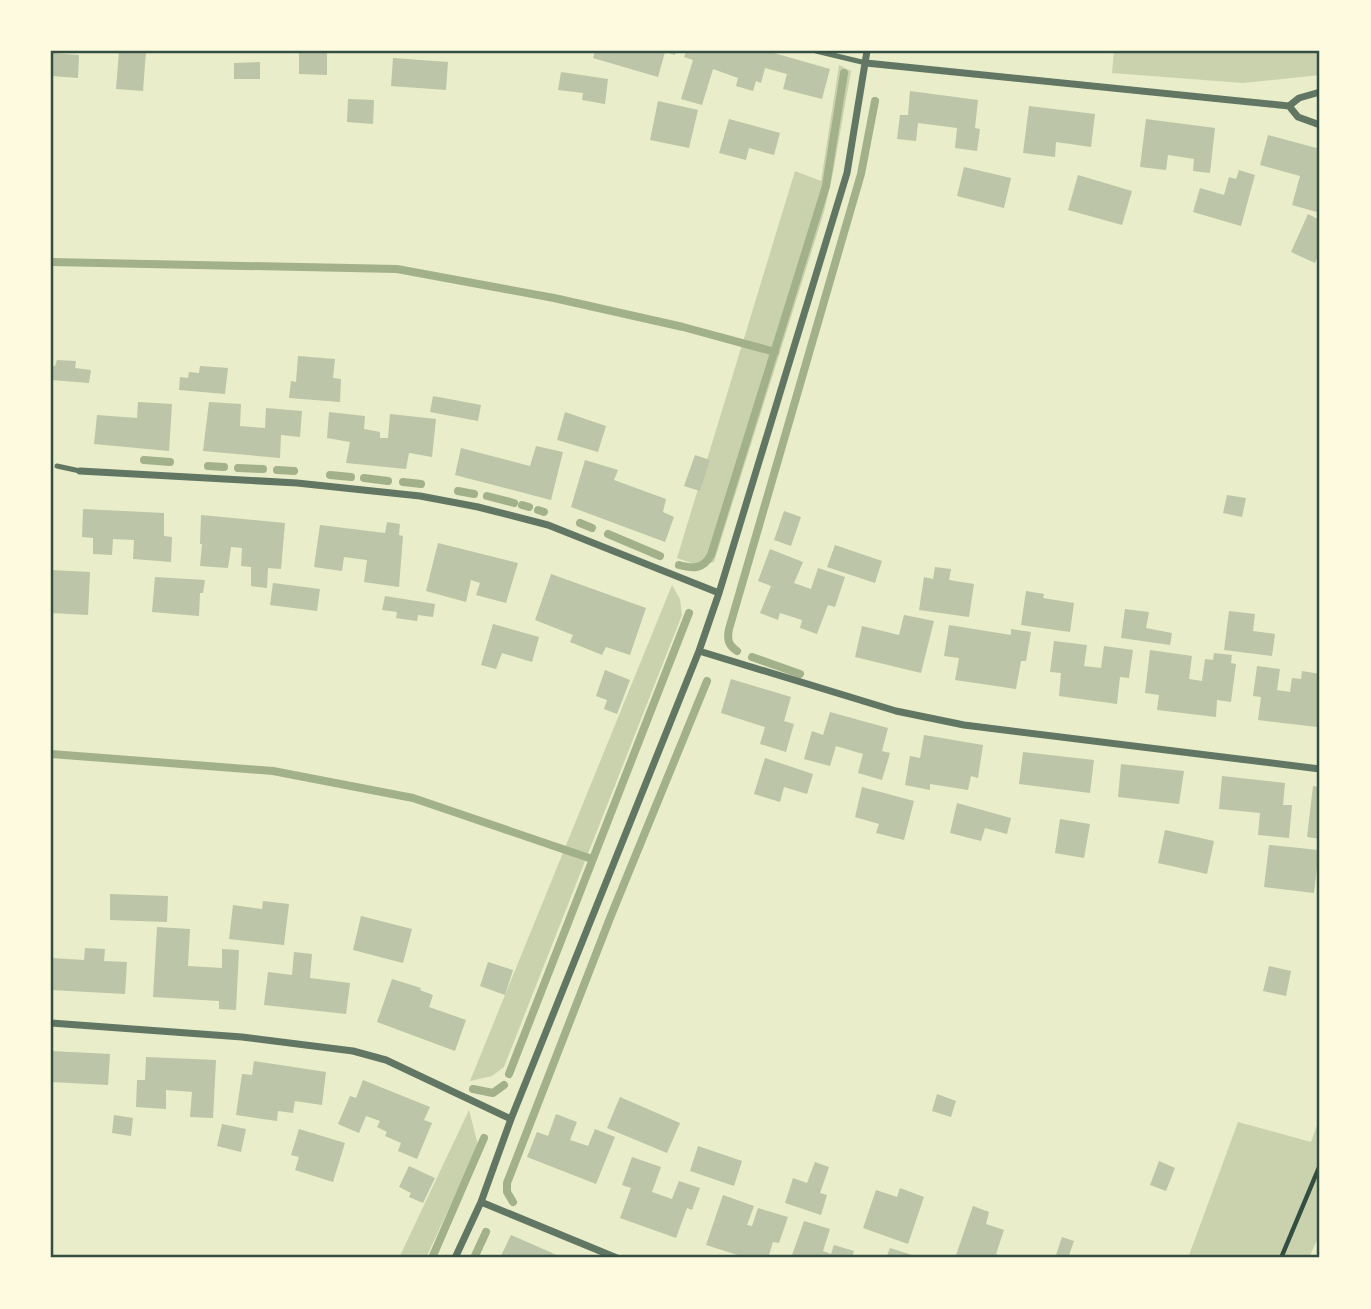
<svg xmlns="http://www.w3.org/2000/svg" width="1371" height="1309" font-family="'Golos Text',sans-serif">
	<rect width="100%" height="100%" fill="#e9edc9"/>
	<path fill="#cad2ad" d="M1114,51H1320V75L1243,83L1112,73Z
		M839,65L851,71L833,173L824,212L714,562L697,565L677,558L795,171L821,181Z
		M672,585L680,599L682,615L504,1067L492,1076L470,1081Z
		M469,1110L478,1145L426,1258H399Z
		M1320,1117V1233L1309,1258H1188L1238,1122L1311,1142Z"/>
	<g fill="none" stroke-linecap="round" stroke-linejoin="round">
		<path stroke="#a3b18a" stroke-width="8" d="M51,262L397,269L554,298L683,327L775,352
			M144,460L170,462
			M208,466L224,467
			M238,468L263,469
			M277,470L294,471
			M330,475L351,477
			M364,478L388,481
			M403,482L421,484
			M458,491L474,494
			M487,496L514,503
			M522,505L529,507
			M538,510L544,512
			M580,523L592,528
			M608,534L660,556
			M679,565C694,569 703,569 711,555L826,186L844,73
			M737,651C728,645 727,639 729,629L861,174L875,101
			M752,657L800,674
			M51,754L273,771L413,798L592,859
			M509,1074L689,613
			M473,1089L493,1093L504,1085
			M513,1202L507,1192V1183L610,918L707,681
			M432,1258L484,1138
			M474,1258L486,1232"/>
	</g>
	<path fill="#bcc5a7" d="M119,51H146L143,91L116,89Z
		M299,51H327V75L299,74Z
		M595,51H676L675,55L665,52L658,77L593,58Z
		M686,51H767L830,69L822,99L783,89L787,74L765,68L761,83L756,81L753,91L736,86L738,78L713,69L702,105L681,99L693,60L684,57Z
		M51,53L79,55L78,78L51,76Z
		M393,58L448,62L446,90L391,86Z
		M260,62V79H234V63Z
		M561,72L608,79L605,104L582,100L583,93L558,90Z
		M910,91L978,100L975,128L980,129L977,151L955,148L957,128L918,123L916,141L897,139L900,115H908Z
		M348,99L374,100L373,124L347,122Z
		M658,101L698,110L689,148L650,140Z
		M1029,106L1095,114L1091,147L1056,142L1055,157L1023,153Z
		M729,119L780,133L774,155L749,148L746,160L719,153Z
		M1146,119L1215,128L1210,173L1193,171L1194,159L1168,155L1166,170L1140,167Z
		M1268,135L1320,149V213L1292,205L1300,176L1260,165Z
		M964,167L1011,178L1004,208L957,196Z
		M1239,170L1255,175L1241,226L1193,212L1200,188L1224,195L1229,177L1236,179Z
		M1078,175L1132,191L1122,225L1068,210Z
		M1308,214L1320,220V251L1315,263L1291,252Z
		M298,356L335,359L333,378L341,379L340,402L289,398L291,381L296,382Z
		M57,360L76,361L75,368L91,370L89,383L51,380V366H55Z
		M200,366L228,368L225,394L179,390L180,377L188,378L189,372L199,373Z
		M433,396L481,405L478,421L430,412Z
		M138,402L172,404L169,451L94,444L97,415L137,418Z
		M209,402L241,404L240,426L252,427L265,428L266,408L302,411L300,437L281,435L280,458L203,451Z
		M329,412L365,416L364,429L380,432V438H388L390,414L436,419L432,457L409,453L406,469L346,463L350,442L327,438Z
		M565,412L606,426L598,452L557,440Z
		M536,446L563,452L551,500L455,475L461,448L530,466Z
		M695,455L710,460L700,491L684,486Z
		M585,460L618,470L614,480L666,499L663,512L674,517L665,542L571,507Z
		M1227,495L1246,498L1242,517L1223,513Z
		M83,509L164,513V536L172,537L171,562L133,559L134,540L113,539L112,555L93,554V538L82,537Z
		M784,511L801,517L791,546L774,540Z
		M201,515L285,523L281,569L268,568L267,588L251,586V567L241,566L242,548L231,547L228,568L200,566L202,544H200Z
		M387,522L400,524L399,535L403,536L399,587L364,582L367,560L344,557L342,571L314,567L320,525L385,533Z
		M438,543L518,563L506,603L476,595L480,583L471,580L466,602L426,591Z
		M835,545L882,561L875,583L827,567Z
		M770,549L803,562L794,583L811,589L818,568L845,577L835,607L828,605L817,634L800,628L802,620L780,613L778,620L760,613L771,586L758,581Z
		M935,567L951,569L949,580L974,584L969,617L919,610L924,577L933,579Z
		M51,570L90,572L88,615L51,613Z
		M551,574L646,608L630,655L606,647L602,655L570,642L573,635L535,620Z
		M155,577L205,580L203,593H200L199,616L152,612Z
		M273,583L320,589L317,611L270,605Z
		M1026,591L1044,594L1043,598L1074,603L1070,632L1021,625Z
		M385,596L435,604L433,617L418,615L417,621L396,618L397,612L382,610Z
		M1125,609L1149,612L1146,628L1172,633L1170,645L1121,638Z
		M1229,611L1255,614L1253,631L1275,634L1272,656L1224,650Z
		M904,615L934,621L921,673L855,657L862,626L899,635Z
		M493,624L539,637L532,662L502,653L496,669L481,665Z
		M949,625L1011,635V629L1031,632L1026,661H1021L1016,689L955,680L959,658L944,656Z
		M1054,641L1087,645L1084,666L1101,668L1104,646L1133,650L1129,678L1120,677L1117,704L1059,696L1061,673L1050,672Z
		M1150,650L1192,656L1189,679L1202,681L1205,659L1213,660L1214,653L1232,655L1231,663L1236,664L1231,702L1217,700L1216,717L1157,710L1159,695L1145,693Z
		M1257,666L1280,669L1277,690L1290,692L1292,678L1301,679L1302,671L1320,674V703L1317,727L1258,720L1261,697L1253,696Z
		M605,670L630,680L617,714L604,709L607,700L596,696Z
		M731,679L791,697L784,721L794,724L786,752L760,744L765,727L721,713Z
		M830,712L888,728L882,751L890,753L882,780L858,773L863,754L836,746L830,766L804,759L812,731L823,735Z
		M924,735L983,745L978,778L971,776L968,790L930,784V790L905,785L910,756L920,758Z
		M1023,752L1094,760L1090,793L1019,784Z
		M765,758L813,774L807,794L784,787L780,802L754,794Z
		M1121,764L1184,771L1179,804L1118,797Z
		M1222,776L1285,783L1283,805H1292L1289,838L1258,835L1260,813L1219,809Z
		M1313,786L1320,787V839L1307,837Z
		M862,787L914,801L904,840L876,833L879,824L855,817Z
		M957,803L1011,818L1007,834L985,828L981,841L950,833Z
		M1060,819L1090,824L1084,858L1055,853Z
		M1165,830L1214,841L1207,874L1158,863Z
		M1269,845L1319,850L1314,893L1264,887Z
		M110,894L168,896L167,922L110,920Z
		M263,901L289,904L284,945L229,939L233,905L262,909Z
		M361,916L412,929L403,963L353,950Z
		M157,927L190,929L188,966L222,968V949L239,950L236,1010L219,1009V1001L153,997Z
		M85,948L105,949L104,961L127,962L125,994L51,990V958L84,960Z
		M294,952L312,954L310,978L350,983L346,1014L264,1005L268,972L292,975Z
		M488,962L513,970L505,995L480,986Z
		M1269,966L1291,971L1286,996L1263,991Z
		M392,979L421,988L420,990L433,995L429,1007L466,1020L455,1051L377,1022Z
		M51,1051L110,1054L108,1085L51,1082Z
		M146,1057L216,1060L213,1118L190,1117L192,1092L166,1090V1109L136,1107L137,1080H145Z
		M254,1061L326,1072L322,1105L295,1101L293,1113L278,1111L277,1121L236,1115L242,1074L252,1075Z
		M363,1080L430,1107L424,1120L432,1123L417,1159L398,1151L401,1143L385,1136L387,1132L377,1127L380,1121L366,1116L359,1133L338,1124L350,1096L356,1098Z
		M937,1094L956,1101L951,1117L932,1111Z
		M620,1097L680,1123L667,1153L607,1128Z
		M556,1114L577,1122L570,1140L588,1146L595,1129L615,1137L596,1184L527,1157L537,1132L548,1136Z
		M114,1115L133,1118L131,1136L112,1133Z
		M222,1124L246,1129L241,1152L217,1146Z
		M299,1129L345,1143L333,1182L295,1170L299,1157L291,1155Z
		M698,1146L742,1161L734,1186L690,1171Z
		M632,1157L661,1167L652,1192L672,1199L679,1181L700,1188L692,1210L687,1208L676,1238L620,1218L631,1188L622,1185Z
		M1159,1161L1175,1168L1166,1191L1150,1185Z
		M815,1162L829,1167L820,1193L827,1195L821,1215L785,1203L793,1178L807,1183Z
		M409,1166L435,1178L423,1203L409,1197L411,1193L399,1187Z
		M900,1188L924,1197L908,1244L863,1228L876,1190L897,1197Z
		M723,1195L754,1206L747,1225L752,1226L758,1208L788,1217L779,1243L773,1242L768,1258H747L706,1245Z
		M973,1206L989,1212L986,1224L1004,1230L996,1254L1006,1258H955Z
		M804,1221L830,1229L823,1251L831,1254L834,1245L854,1251L852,1258H791Z
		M511,1235L550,1252L563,1258H500Z
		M1062,1237L1074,1241L1068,1258H1055Z
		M890,1248L912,1255L911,1258H886Z"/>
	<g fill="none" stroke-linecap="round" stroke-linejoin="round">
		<path stroke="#344e41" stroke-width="4.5" d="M1281,1258L1320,1165"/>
		<path stroke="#617663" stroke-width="5" d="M816,51L866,63
			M57,466L80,471"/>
		<path stroke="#617663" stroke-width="7" d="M866,63L1289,106L1299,98L1320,92
			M1289,106L1298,117L1320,125
			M80,471L297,483L420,496L478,507L548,525L719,593
			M699,651L896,711L964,725L1320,769
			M51,1023L242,1037L353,1051L386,1060L511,1119
			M481,1202L617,1258
			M455,1258L481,1202L511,1119L699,651L719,593L847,173L867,51"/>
	</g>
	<rect width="1371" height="1309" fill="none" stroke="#fefae0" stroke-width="105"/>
	<rect x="52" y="52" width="1266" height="1204" fill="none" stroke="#344e41" stroke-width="2.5"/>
</svg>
